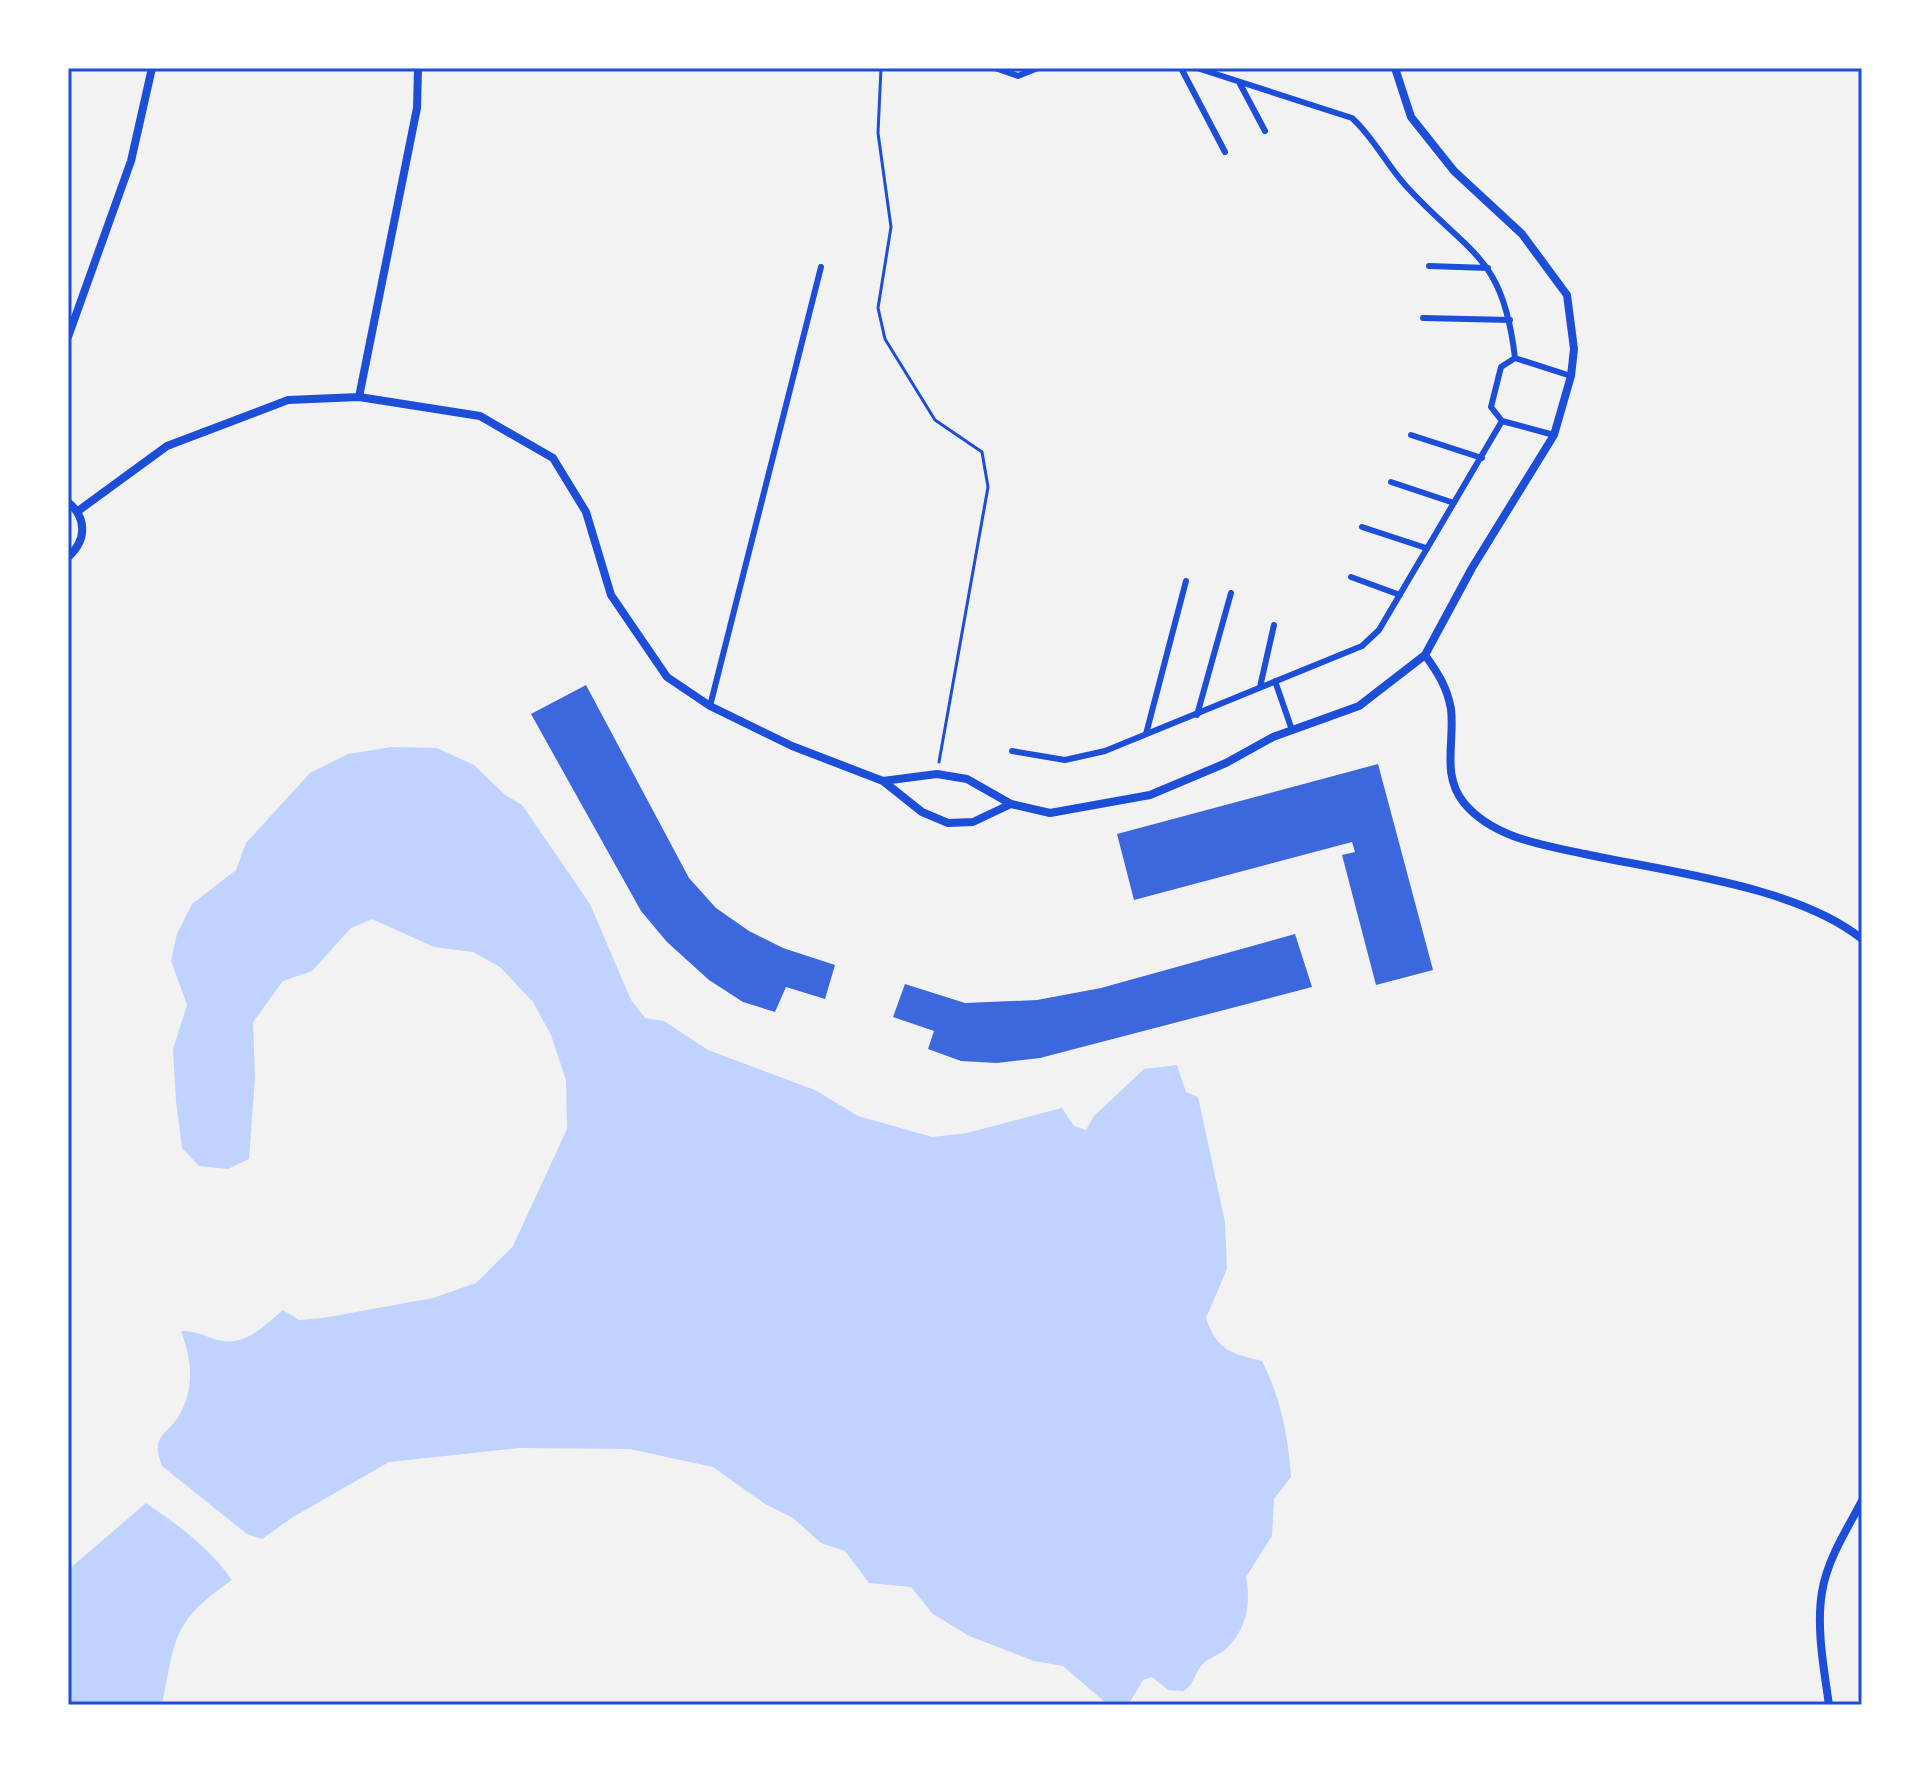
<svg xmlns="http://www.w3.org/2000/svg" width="1930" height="1773" font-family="'Asap Condensed',sans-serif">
	<rect width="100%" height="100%" fill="#f2f2f2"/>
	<path fill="#bfd3fe" d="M392,747L437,748L474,765L504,794L522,805L590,904L631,1000L645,1018L664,1021L708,1050L815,1090L858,1116L932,1137L967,1133L1062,1108L1074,1126L1086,1130L1094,1116L1144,1069L1177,1065L1186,1092L1198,1097L1225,1222L1227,1269L1206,1318C1217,1351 1231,1353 1262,1361C1281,1399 1288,1435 1291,1477L1274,1499L1272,1536L1246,1577C1251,1603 1247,1628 1227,1648C1220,1655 1207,1658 1201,1666C1193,1676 1196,1682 1184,1691L1168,1690L1152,1677L1143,1680L1130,1702L1106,1703L1063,1666L1034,1661L969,1636L933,1614L911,1587L869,1583L845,1551L821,1543L793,1518L765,1504L713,1467L630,1449L519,1448L389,1462L293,1517L262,1539L247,1534L162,1466C149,1433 169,1436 181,1412C195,1385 191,1358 181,1331C195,1330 204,1336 218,1340C245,1347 264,1326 283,1310L299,1320L323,1318L433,1298L476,1283L513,1246L567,1129L566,1080L551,1035L533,1002L500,967L473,952L434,947L372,919L351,928L312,971L283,981L253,1022L255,1077L249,1159L228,1169L199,1166L182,1148L176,1101L173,1049L187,1005L171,961L177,934L192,904L236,870L246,843L310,773L348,754Z
		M146,1503C179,1526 209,1547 232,1580C172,1622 176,1636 162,1705H68V1570Z"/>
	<path fill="#3d67dc" d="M586,685L689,878L716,908L749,931L783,948L835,965L825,999L786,987L775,1012L743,1002L709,980L667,942L641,911L531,714Z
		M1378,764L1433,970L1376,985L1342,855L1355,852L1352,842L1134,900L1117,834Z
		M1295,934L1312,987L1040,1058L997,1063L961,1061L928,1049L934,1031L893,1017L905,984L965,1003L1037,1000L1101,988Z"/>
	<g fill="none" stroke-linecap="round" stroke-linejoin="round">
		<path stroke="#1d4ed8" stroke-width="3" d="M881,68L878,133L891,227L878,308L885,339L935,420L982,452L988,487L939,762"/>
		<path stroke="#1d4ed8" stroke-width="6" d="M995,68L1018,76L1038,68
			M1181,68L1225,152
			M1197,68L1352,118C1374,138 1386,164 1406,186C1469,255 1503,254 1515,358L1571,376
			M1239,82L1265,131
			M1429,266L1488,268
			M1423,318L1510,320
			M1515,358L1501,367L1491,407L1502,421L1554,435
			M1411,435L1482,458
			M1391,482L1454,503
			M1362,527L1426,548
			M1351,577L1400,595
			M1275,681L1292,730
			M1260,687L1274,625
			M710,706L821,267
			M1197,715L1231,593
			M1146,734L1186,581
			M1012,751L1065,760L1105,751L1362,646L1379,630L1502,421"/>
		<path stroke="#1d4ed8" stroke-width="8" d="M68,337L131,161L152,68
			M359,397L417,108L418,68
			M68,502C87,518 87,540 68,557
			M78,511L167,446L288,400L359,397L480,416L553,458L586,512L611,595L667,677L710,706L792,746L883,781L922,812L948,823L973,822L1011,804
			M1425,655C1438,673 1447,687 1451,709C1455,741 1441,775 1464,803C1493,838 1543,845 1585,854C1667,872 1797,886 1862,939
			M883,781L937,774L967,779L1011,804L1050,813L1150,795L1226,763L1273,737L1359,706L1425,655L1472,568L1554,435L1571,376L1574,349L1567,295L1522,234L1454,171L1411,117L1395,68
			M1829,1705C1824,1669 1816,1628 1822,1592C1827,1560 1847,1529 1862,1501"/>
	</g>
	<rect width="1930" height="1773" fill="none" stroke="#ffffff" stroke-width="140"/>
	<rect x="70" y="70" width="1790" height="1633" fill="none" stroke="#1d4ed8" stroke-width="3"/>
</svg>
